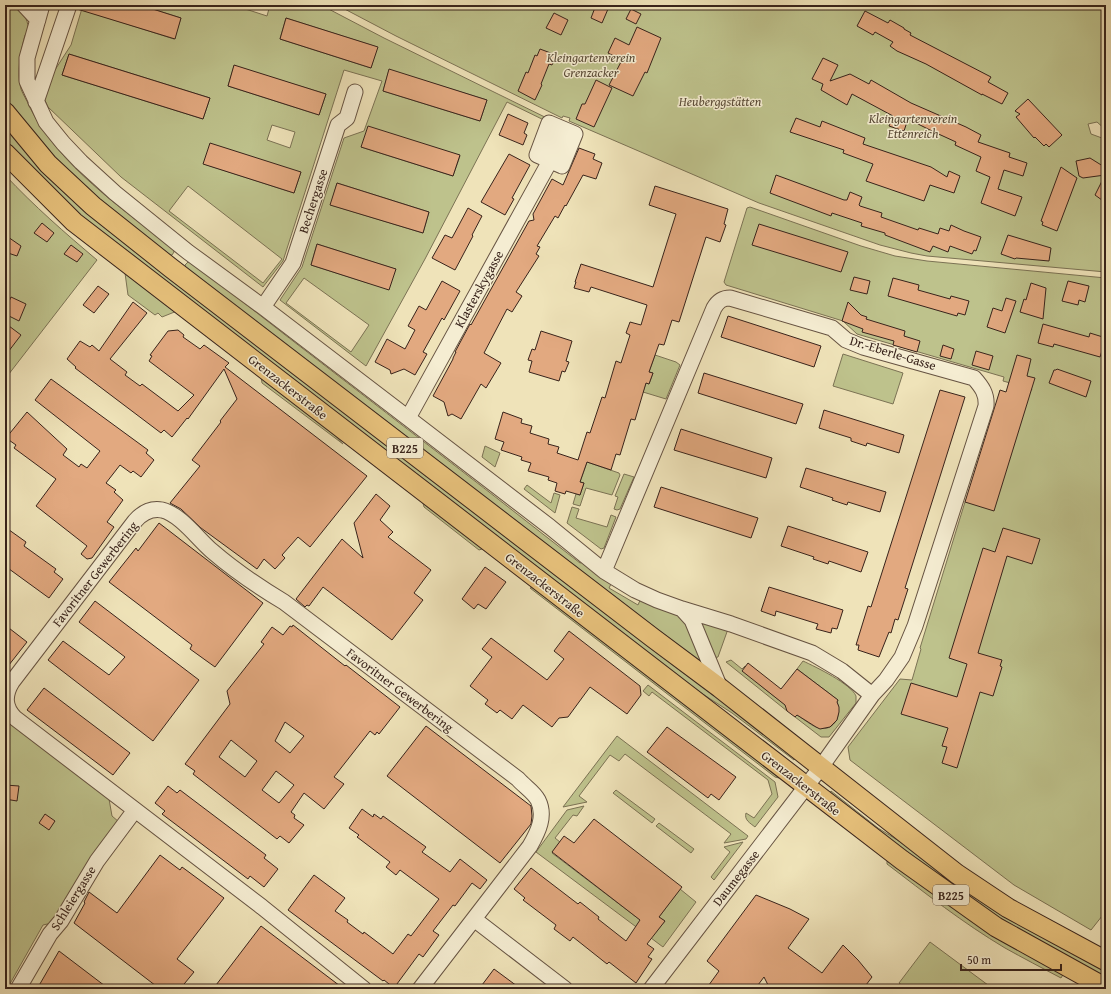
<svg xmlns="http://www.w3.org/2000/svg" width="1111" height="994" font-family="'Gentium Book Plus',serif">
	<rect width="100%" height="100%" fill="#efe3b9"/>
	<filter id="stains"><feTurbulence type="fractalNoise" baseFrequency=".005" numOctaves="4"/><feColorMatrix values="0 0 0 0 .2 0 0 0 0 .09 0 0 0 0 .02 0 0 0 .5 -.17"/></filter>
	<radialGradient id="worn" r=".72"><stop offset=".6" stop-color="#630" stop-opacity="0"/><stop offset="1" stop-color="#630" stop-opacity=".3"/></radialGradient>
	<path fill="#bec28c" stroke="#7b7254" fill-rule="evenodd" d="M5,5C23,5 29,20 29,36L25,35C21,50 16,74 21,89C23,95 27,100 29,106C60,167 120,207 173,248L174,252L172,255H167L78,182L17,118L5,102Z
		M83,5V10L174,39L181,18L140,5H233L267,16L270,5H321L384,38L559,124L548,122L507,102L425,259L366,366L280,300L302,267L344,138L364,131L382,81L344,70L283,261L263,287L121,177L48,107L43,96L53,73L71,45ZM286,18L377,47L371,68L280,39ZM69,54L210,98L203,119L62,75ZM234,66L326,94L319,115L228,86ZM389,70L487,100L480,121L383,91ZM272,125L295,132L290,148L267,140ZM361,147L460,156L453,176ZM204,164L301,172L294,193ZM337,183L429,212L423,233L331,205ZM188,186L282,259L263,283L169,211ZM317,244L395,269H396L368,283L311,265ZM304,278L369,325L351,352L286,303Z
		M337,5H1106V130L1097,122L1088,124L1091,134L1102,138L1106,142V272L927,256L911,253L880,245L759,203L569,121L570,118L563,116L562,118L396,36Z
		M5,125L796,757L794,760L732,713L678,678L89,224L13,150L5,141Z
		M5,175C34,206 65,233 97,260L5,379Z
		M750,207L861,246L895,256L927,261L1106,278V911L1091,930L1014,885L850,760L848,747L900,679L912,680L921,649L920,648L965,502L1032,389L1003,381L1004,377L857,334L843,321L726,285L724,282L747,208Z
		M188,262L193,263C321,364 452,462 580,563L584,562L612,582L609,588L638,605L641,598L685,618L701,661H699L186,269L185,265Z
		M125,273L177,311L162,317L158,313L155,315L128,295Z
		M843,354L903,373L893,404L833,386Z
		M655,355L676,362L680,365L666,399L643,392L646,383L649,384L653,373L649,372Z
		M261,377L327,426L343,444L262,383Z
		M485,446L500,453L495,467L482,457Z
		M587,462L619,473L620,475L612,495L586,488L580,506L573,504L576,494L580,495L584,483L580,482Z
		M624,474L634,477L620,509L617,510L614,509L618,497L615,496Z
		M527,485L551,503L554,493L560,495L555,513L524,489Z
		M422,499L485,548L479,550L424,507Z
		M572,507L579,509L576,518L607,527L611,515L616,517L604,548L601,549L567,523Z
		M536,587L781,775L779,778L775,777L530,588Z
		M698,619L728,629L718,657L714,658Z
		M731,660L742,669L745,666L755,673L760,685L788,707L787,711L726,662Z
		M803,661C816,667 851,684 856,696V703L829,737H821L795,717L797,715C804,719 811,726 819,728C835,732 842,714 837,702L838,700L797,669Z
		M648,685L775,782L778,797L755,827C750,823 744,820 746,813L754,818L772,794L768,780L652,692L649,696L643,691Z
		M5,720L109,799L112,816L119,822L52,923L43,925L7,989H5Z
		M617,736L748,836L746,839L724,843L731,834L625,754L619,761L610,755L579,796L587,802L563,807Z
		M616,790L655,819L652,823L613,793Z
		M831,791L878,828L1106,970V979L993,916L829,795Z
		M584,806L577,816L573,815L555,838L560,842L552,853L656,932L665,921L659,917L680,889L696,902L663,947L536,852L567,810Z
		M659,823L694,849L691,853L656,826Z
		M743,842L714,880L711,877L730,852L724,847Z
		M887,861L1064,973L1061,978C1042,968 1023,958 1005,948C963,923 925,893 887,864Z
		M930,942L992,988V989H907L899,983Z"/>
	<path fill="#e2a980" stroke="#38231b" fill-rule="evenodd" d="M78,5H140L181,18L175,39L77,9Z
		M596,5H601L608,9L602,23L591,18Z
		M631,9L641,14L636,24L626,19Z
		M865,11L888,23L890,20L904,28V29L911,33L910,35L991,77L988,82L1008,93L1002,104L982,94V95L926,64L897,51L890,46L893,42L875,32L873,35L857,26Z
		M554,13L568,20L561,35L546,28Z
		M286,18L378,47L371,68L280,39Z
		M637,27L661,38L647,73L645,72L633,96L609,85L622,60L608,53L615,38L629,45Z
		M540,49L556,55L552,65L549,64L541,84L542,85L535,100L518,91L526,72L528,73L535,55L537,56Z
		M69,54L210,98L203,119L62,75Z
		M823,58L838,65L830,81L850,74L869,84L871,80L911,103L966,127L981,135L978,142L1010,153L1009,157L1027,163L1023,176L1004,170L998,189L1022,197L1015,216L981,203L990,177L976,171L981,157L955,145L956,142L932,131L908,119L904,131L889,126L893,116L852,94L847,105L821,90L823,84L812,79Z
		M234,65L326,94L319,115L228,86Z
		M389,69L487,100L480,121L383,91Z
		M596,80L612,88L594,127L576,119L582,104H585Z
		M1028,99L1062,135L1049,147L1046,144L1044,146L1035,137L1034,138L1016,117L1020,114L1015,111Z
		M508,114L528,123L524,133L527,135L523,145L499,135Z
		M796,118L820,127L822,121L865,138L863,144L931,167L947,177L949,171L960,176L954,193L930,185L924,201L866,181L873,164L843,153L844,150L790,132Z
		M368,126L460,155L453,176L361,147Z
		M210,143L301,172L294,193L203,164Z
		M579,148L595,154L593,159L602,163L596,179L583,175L566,206L565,205L558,218L555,216L537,246L540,247L536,254L539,256L516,292L522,296L512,312L507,309L484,353L501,363L486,388L481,384L461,419L452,414L448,416L444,402L433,396L453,359V358L456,352H455L470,324L471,325L529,221L534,220L533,214L552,179L563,185Z
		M509,154L530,165L512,198L514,199L505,215L481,202Z
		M1090,158L1106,168V203L1095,195L1105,175L1083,178L1079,176L1076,161Z
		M1061,167L1077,178L1057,231L1042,225L1043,222L1041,221Z
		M776,175L844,200H847L850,192L862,197L859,205L860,206L882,213L881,217L918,230L919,228L938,234L940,228L949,231L951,225L964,231L981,237L976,251L974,250L972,254L950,246L948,252L933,246L930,252L885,235V233L861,226L862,223L832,213L831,216L770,193Z
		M337,183L429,212L423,233L330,205Z
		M655,186L728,209L724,224L726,225L720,242L706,237L679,322L672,320L664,345L659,344L649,372L653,373L649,384L646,383L635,420L631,419L620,455L616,454L611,470L587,462L580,482L584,483L580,495L566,491L565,494L555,491L557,483L548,480L549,477L528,471L531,463L521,460L522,457L501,450L504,442L495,439L503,412L522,419L521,423L532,426L530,433L549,439L548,444L559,447L557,453L578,460L587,432L590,433L602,397L605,398L616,361L621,363L630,335L626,333L630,322L641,325L647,305L591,287L589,292L574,288L576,282H575L581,264L653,287L676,214L649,205Z
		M468,208L482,216L472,235L473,236L455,270L432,258L445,235L452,238Z
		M42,223L54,233L47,242L34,233Z
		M759,224L848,252L841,272L752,245Z
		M1008,235L1051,248L1049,261L1016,258L1015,259L1001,254Z
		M8,237L21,246L17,256L5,252V247Z
		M317,244L396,269L389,290L311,265Z
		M71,245L83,254L77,262L64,254Z
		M854,277L870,281L867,294L850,290Z
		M893,278L919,285L918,290L950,299L951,296L969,301L965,315L958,313L957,316L888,296Z
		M442,281L460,291L444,320L442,318L423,352L427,354L415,375L404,369L391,374L390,370L375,362L387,339L405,349L415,330L408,326L419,306L426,310Z
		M1068,281L1089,286L1085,302L1079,300L1078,305L1062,301Z
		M1031,283L1046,288L1043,319L1020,312L1024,299L1026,300Z
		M98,286L109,294L94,313L83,305Z
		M11,297L26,304L19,321L5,314V310Z
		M1006,298L1016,301L1005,333L987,327L993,308L1002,311Z
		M133,302L147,313L110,359L127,372L125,375L140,386L142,384L178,411L194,395L149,361L152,356L150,355L168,331L178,330L184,335L183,337L200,349L204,345L229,363L225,367L367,476L310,547L298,537L282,555L285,558L275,569L264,559L257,569L201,528L181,509L170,503L200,466L192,460L221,422L220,421L237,399L224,369L188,419L187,418L172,437L164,430L161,433L75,368L76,367L67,359L80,341L90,347L92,345L99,351Z
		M848,302L861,315L867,317L866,319L905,331L904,336L920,341L917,352L893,345L894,341L862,332L863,329L842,321Z
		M728,316L821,346L814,367L721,337Z
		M5,323L21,335L5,356Z
		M1043,324L1089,337L1090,333L1106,338L1100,357L1054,344L1053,347L1038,343Z
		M541,331L572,341L566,361L569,362L565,372L562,371L559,381L529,372L532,361L528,360L532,349L535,350Z
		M943,345L954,349L951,359L940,356Z
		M976,351L993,356L989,370L972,365Z
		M1017,355L1031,359L1027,376L1035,378L994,511L965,502L1000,390L1006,392Z
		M1057,369L1091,381L1086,397L1049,383L1054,370H1056Z
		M704,373L803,404L796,424L698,393Z
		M51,379L148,450L146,453L154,460L141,477L133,471L131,473L120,465L106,483L116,490L114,492L123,500L107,522L114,527L92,558L87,559L81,554L87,546L36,506L56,479L14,448L16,445L6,438L27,412L67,449L63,455L79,467L81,464L87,468L100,451L35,400Z
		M940,390L965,397L905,588L908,589L898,620L895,619L891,633L889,632L879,657L858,650L859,645H856L868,606L871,607Z
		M824,410L904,435L899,453L867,443L866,446L851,441V438L819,428Z
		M681,429L772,458L766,478L674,450Z
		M806,468L886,492L880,512L848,502L847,505L832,500L833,498L800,487Z
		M661,487L758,518L751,538L654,507Z
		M376,494L390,506L380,520L393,532L388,537L431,570L414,593L423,600L392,640L323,587L309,606L307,605L305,607L296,599L342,539L363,558L354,523Z
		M159,523L263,603L215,667L190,649L192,645L109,582L136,548L138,551Z
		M788,526L868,552L861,572L829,561L828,564L813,559L814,557L781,546Z
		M5,527L26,542L24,546L56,569L54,572L63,579L49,598L5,566Z
		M1003,528L1040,539L1032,564L1007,556L978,653L1002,660L1000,666L1002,667L993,696L980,692L957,768L942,763L947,747L942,746L948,728L901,714L911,683L957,697L967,664L949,658L983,548L995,552Z
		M485,567L506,582L486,609L478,604L474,609L462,599Z
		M769,587L843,610L837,629L832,628L831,633L816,629L818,624L776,611L775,616L761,611Z
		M95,601L199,680L153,741L48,660L63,641L109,675L125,657L79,622Z
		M5,625L27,642L5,670Z
		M293,625L345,666L346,665L400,707L379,734L377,732L375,735L370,731L334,777L344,784L324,809L304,793L291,812L295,815L294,818L304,825L289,843L280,836L277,839L242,812L193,774L195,771L185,764L230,704L227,691L264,644L261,642L272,627L283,635L290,626L292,627ZM285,722L304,736L290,753L275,741ZM231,740L257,761L245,777L219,757ZM276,771L294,785L279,803L262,790Z
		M569,631L640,686L641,695L627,714L590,687L568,717L559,718L552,727L523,705L512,719L500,710L497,713L485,704L488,700L470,686L492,657L482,649L491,638L547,680L564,659L554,651Z
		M748,663L781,689L797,669L838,700L837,702L839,707V712L837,720L830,727L820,729L816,727L797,715L795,717L787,711L785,705L742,671Z
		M44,688L130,753L113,775L27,710Z
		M426,726L531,806L532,816L531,824L500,863L387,776Z
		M667,727L736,777L719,800L711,794L708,798L647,752Z
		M5,785L19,786L17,801L5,799Z
		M168,786L177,793L180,790L266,855L264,858L278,869L264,887L250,876L248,879L162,814L165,811L155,803Z
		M362,809L373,817L374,814L381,819L383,816L426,847L422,852L450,872L460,859L487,880L480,889L472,883L455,906L453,905L433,931L439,935L423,957L419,954L394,988L384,980L383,981L288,910L314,875L345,898L335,911L348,920L347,922L363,934L364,932L393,954L408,934L411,936L439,899L400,870L396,875L386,867L390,862L357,837L359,835L349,828Z
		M45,814L55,821L49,830L39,823Z
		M594,819L682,887L659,917L665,921L647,944L654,949L648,957L652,959L636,983L609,962L607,964L573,937L570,941L554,929L556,925L523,900L525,898L514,889L531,868L578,904L580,902L599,917L598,919L626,941L640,920L552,852L564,836L574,843Z
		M160,855L180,870L182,867L224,898L177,959L194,972L180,989H160L74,923L85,903L84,902L89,892L117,913Z
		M756,895L790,909L809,919L788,948L822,973L843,945L858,960L872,977L863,989H770L764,977L755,989H706L719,971L707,961Z
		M261,926L344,989H213Z
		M59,951L109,989H37Z
		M494,969L521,989H479Z"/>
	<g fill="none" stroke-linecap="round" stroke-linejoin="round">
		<g stroke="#665342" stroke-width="17">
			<path id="minor" d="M24,5L38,20
				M42,5L27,58V81L46,122L63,143L81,162L115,193L188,252L263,307L408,418L550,527L604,571L635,590L657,600L682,609L731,624L812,653L842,671L872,695
				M36,102L69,5
				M549,123L575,134L562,166L537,155Z
				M263,307L293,263L336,131L338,125L347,118L355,92
				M408,418L550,161L561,134
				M604,571L714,308C718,301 722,298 730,298L832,328L846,340L863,347L974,378C982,387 987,394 986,406L915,626L902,657L886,680L872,695L821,767L651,989
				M682,609L692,620L720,688
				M474,919L565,989
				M18,989L50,934L61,921L97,861L135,810
				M364,989L262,907L15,718C4,707 4,695 12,682L135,521C142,513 151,508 162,510C180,514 198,539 212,551C234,570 259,587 284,602L518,779C524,786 534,792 538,800C546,816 538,832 530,846L420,989"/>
		</g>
		<g stroke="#38231b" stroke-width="21">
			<path id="major" d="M5,112L48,164L93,206L171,268L653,638L720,688L957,874L1008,908L1106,961
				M5,153L74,222L902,860L996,927L1106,988"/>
		</g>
		<use href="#minor" stroke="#f5edd2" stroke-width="15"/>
		<use href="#major" stroke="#e8c27c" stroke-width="19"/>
	</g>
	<g text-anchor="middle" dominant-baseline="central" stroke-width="3" stroke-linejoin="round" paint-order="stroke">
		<g fill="#f5edd2" stroke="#716052" stroke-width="1">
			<rect x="387" y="438" width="36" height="20" rx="3"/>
			<rect x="933" y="885" width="36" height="20" rx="3"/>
		</g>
		<g font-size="12" font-weight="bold" fill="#38231b">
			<text x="405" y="448">B225</text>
			<text x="951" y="895">B225</text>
		</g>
		<g font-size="13" font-style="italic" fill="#5a4b37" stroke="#f5edd2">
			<text x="591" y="57">Kleingartenverein<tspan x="591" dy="15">Grenzacker</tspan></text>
			<text x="720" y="101">Heuberggstätten</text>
			<text x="913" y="118">Kleingartenverein<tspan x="913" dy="15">Ettenreich</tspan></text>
		</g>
		<g font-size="13" fill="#38231b" stroke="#f5edd2">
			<text transform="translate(313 201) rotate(-72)">Bechergasse</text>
			<text transform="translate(479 289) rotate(-61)">Klasterskygasse</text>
			<text transform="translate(893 353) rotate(17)">Dr.-Eberle-Gasse</text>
			<text transform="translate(288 387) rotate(38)">Grenzackerstraße</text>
			<text transform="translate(95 574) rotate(-52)">Favoritner Gewerbering</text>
			<text transform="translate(545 585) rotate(38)">Grenzackerstraße</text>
			<text transform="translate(400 690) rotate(37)">Favoritner Gewerbering</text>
			<text transform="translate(801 783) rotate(38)">Grenzackerstraße</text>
			<text transform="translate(736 878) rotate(-52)">Daumegasse</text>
			<text transform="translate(73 898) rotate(-58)">Schleiergasse</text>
		</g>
	</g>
	<rect width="1111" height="994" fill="none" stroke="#efe3b9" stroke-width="20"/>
	<rect x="6" y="6" width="1099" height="982" fill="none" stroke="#38231b" stroke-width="2"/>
	<rect x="10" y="10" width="1091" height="974" fill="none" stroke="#38231b"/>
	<path d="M961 964v6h100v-6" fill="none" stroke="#38231b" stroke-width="2"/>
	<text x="967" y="964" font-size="12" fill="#38231b" stroke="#f5edd2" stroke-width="3" paint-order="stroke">50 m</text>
	<rect width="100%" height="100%" filter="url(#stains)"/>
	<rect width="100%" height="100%" fill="url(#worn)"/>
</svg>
